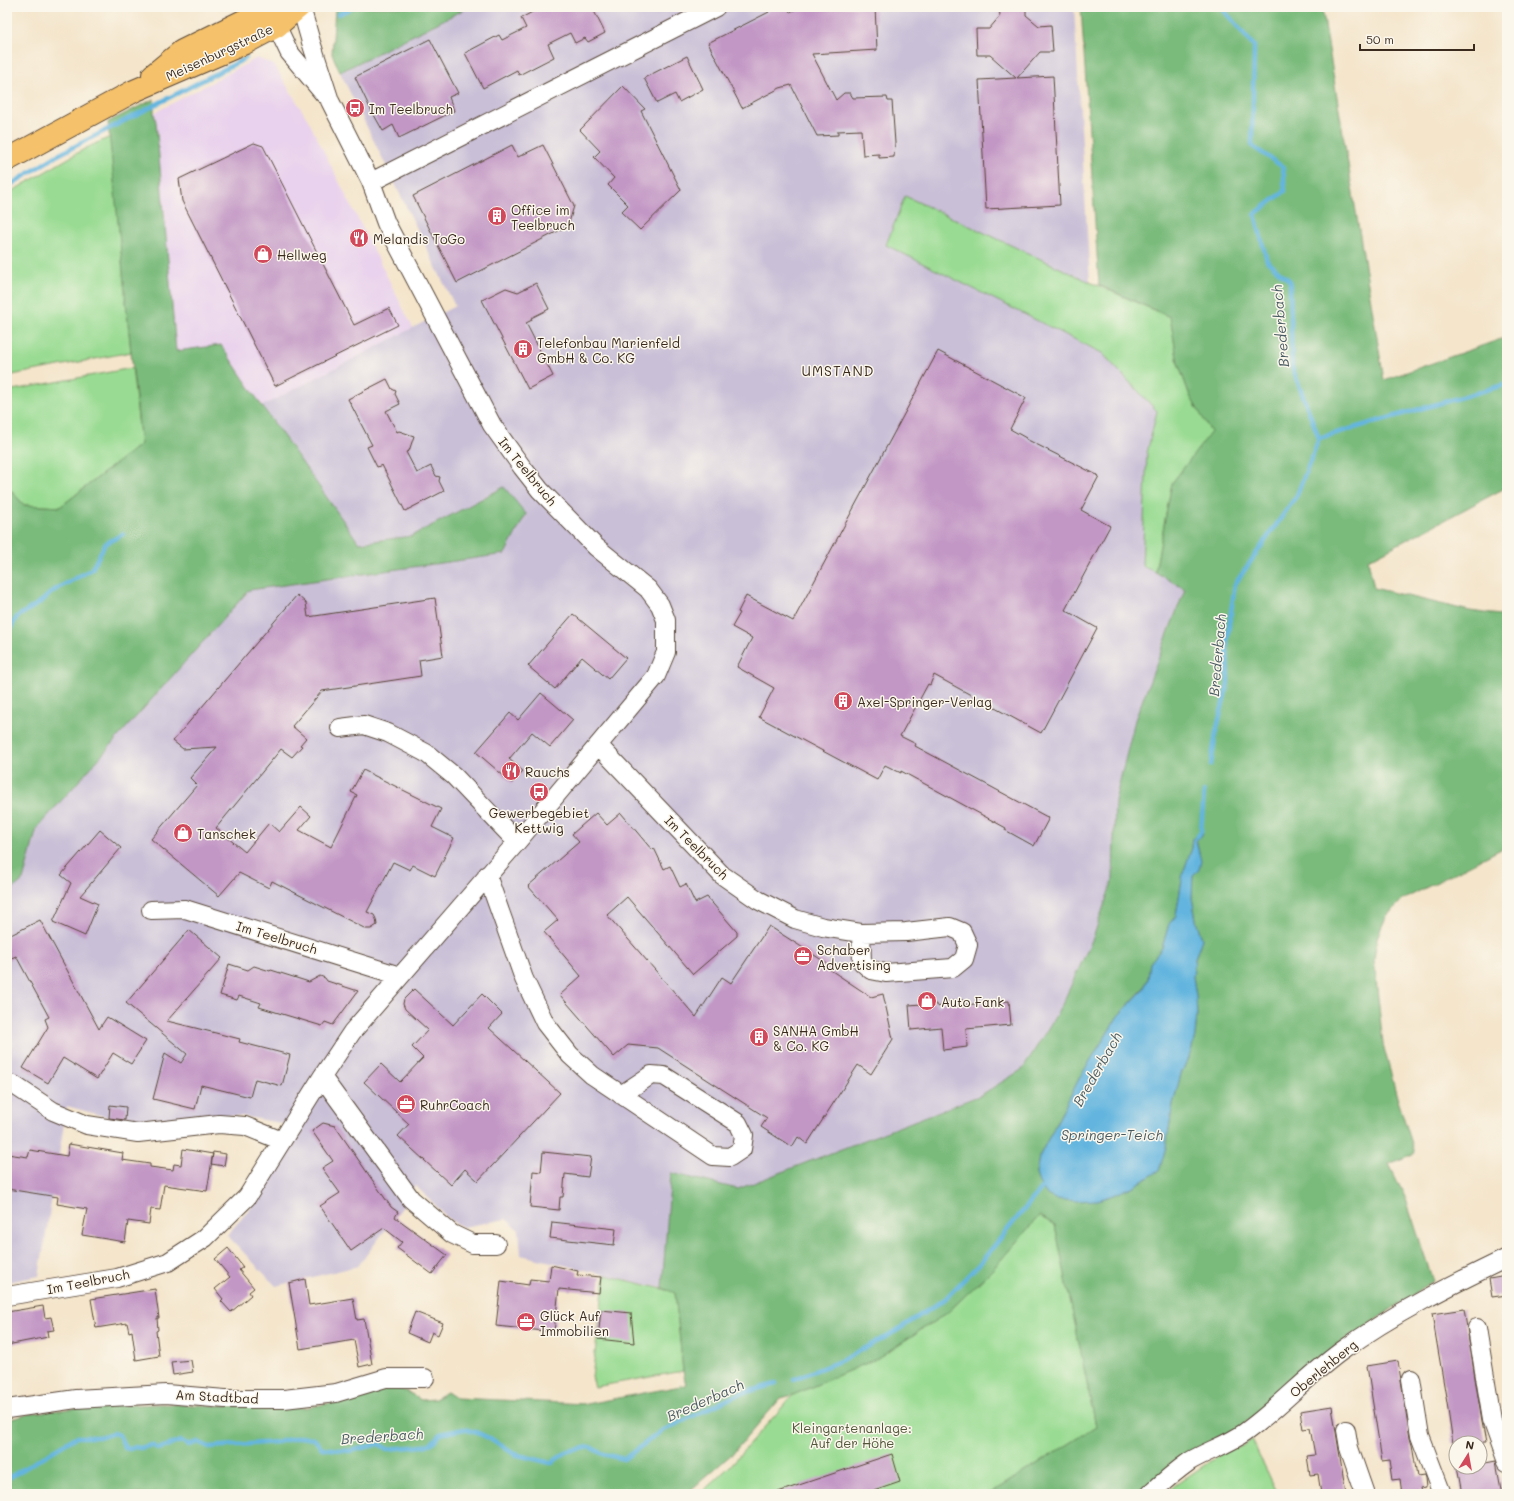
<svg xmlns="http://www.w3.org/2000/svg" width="1514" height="1501" font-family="Mali,sans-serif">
	<rect width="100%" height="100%" fill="#fbf7ec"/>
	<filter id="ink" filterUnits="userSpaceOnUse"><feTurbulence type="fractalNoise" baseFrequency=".025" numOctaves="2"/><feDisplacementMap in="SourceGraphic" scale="8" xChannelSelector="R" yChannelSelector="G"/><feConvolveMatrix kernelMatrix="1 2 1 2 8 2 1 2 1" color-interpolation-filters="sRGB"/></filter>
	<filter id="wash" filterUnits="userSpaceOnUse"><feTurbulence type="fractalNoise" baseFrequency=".012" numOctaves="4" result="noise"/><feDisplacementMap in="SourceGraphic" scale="16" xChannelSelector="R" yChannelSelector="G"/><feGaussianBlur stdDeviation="0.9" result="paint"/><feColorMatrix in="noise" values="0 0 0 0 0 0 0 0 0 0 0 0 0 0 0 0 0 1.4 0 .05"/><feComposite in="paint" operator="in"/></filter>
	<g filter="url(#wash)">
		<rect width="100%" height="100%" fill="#f4e5cb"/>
		<path fill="#e9d2ed" d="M257,58L274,65L308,120L413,328L262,406L221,345L176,351L156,123L154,113Z"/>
		<path fill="#c9bfd7" d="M469,7H1074L1090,282L905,196L886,244L1102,353L1157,411L1147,453L1142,566L1185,588L1135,720L1115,801L1113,879L1093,938L1061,1007L1023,1069L981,1095L738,1189L671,1173L662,1288L521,1255L519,1230L506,1219L463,1227L450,1220L415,1185L404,1205L358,1266L276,1286L227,1235L255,1203L302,1127L241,1116L197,1115L147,1124L110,1118L67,1106L39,1276L7,1282V894L23,880L37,828L249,590L380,572L503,487L412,536L359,543L262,406L455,306L340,72Z"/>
		<path fill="#99db92" stroke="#6a8258" d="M110,137L131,352L7,376V194L86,148Z
			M905,196L1090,282L1170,317L1178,363L1190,396L1212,432L1172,483L1155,572L1142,566L1147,453L1157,411L1102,353L886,245Z
			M132,368L141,444L60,507L24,505L7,486V391Z
			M1039,1216L1055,1225L1096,1427L989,1494L958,1492V1494H700L730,1466L793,1395L876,1359L947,1313L992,1270Z
			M605,1275L675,1292L683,1371L595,1387L592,1377Z
			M1252,1440L1278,1494H1162L1215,1458Z"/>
		<path fill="#7abb7c" stroke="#5a724d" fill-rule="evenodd" d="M338,7H469L340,72L332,54L335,8Z
			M1081,7H1322L1384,380L1507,337V487L1368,560L1374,588L1470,611L1507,616V846L1402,900L1386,917L1377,938L1374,960L1383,1044L1397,1097L1415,1153L1389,1164L1406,1199L1433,1281L1337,1346L1237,1430L1142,1494H989L1096,1427L1055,1225L1039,1216L992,1270L947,1313L876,1359L793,1395L781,1398L733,1453L693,1488L683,1494H7V1420L33,1413L96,1406L159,1404L304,1408L342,1401L393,1387L408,1392L421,1400L435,1399L447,1392L456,1398L586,1404L686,1385L683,1371L675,1293L662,1288L671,1173L738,1189L981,1095L1023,1069L1061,1007L1093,938L1113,879L1115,801L1135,720L1185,589L1155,572L1172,483L1211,432L1190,396L1178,363L1170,317L1099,285ZM1203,835L1196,840L1199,851V869L1193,875L1192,883V898L1196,920L1202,939L1195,958L1193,977L1196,996L1197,1015L1195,1036L1191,1051L1181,1074L1173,1104L1166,1147L1159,1171L1134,1186L1098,1200L1042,1189L1036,1174L1039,1157L1080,1077L1118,1016L1143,989L1148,979L1150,963L1162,948L1169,924L1176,916L1183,873L1192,848L1193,838Z
			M154,99V113L156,122L176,351L221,345L262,406L359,543L412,536L504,487L526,514L505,554L249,590L37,828L23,880L7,894V486L24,505L60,507L141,444L131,352L108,122Z"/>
		<path fill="#63b5df" stroke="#4f707e" d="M1201,831L1203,834L1196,840L1201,861L1199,870L1193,875L1192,898L1196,920L1202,939L1195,958L1193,977L1196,996L1197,1015L1195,1036L1191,1051L1181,1074L1173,1104L1166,1147L1159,1171L1134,1186L1116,1194L1098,1200L1076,1201L1055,1199L1047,1195L1039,1183L1036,1174L1039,1157L1080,1077L1118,1016L1143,990L1148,979L1150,963L1162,948L1169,924L1176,916L1183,873L1192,848L1193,838Z"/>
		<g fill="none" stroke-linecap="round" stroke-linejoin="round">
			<path stroke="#63b5df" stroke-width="4.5" d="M339,14L353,7
				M7,187L56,156L246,58
				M1319,438L1507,384
				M7,634L17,617L42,601L53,591L92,569L105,544L123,534
				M1211,765L1216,732L1228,683L1227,640L1235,584L1297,495L1319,438L1292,367L1290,281L1267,261L1255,214L1285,191L1283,167L1252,146L1254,46L1221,7
				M1198,836L1201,831L1204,792
				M794,1379L845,1359L896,1331L945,1299L981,1262L1045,1184
				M7,1479L76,1437H100L114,1433L119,1435L125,1448L130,1449L135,1447L140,1448L152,1445L158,1449L181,1441L189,1445L198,1442L209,1447L277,1442L300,1437L314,1439L322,1448L350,1451L379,1444L387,1449L424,1446L432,1443L440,1434L464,1429L478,1433L493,1440L514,1454L551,1463L568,1451L590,1447L603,1454L624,1459L660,1432L739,1394L776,1384"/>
		</g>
		<g id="blocks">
			<path fill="#c297c5" d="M542,7H592L605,33L588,42L585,38L575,43L570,33L548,44L554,57L519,75L517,70L483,88L465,53L499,35L502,40L526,28L521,18Z
				M775,7H788L790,12L800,7H875L877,50L812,54L836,100L844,93H850L853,98L887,97L888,101H892L895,143L894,157L879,158V154L863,155L861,130L838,131V135L817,136L791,85L780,88L742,108L708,43L769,12L768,11Z
				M999,7H1026V15L1039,26L1051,25L1053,52H1040L1017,78L1053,76L1060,205L986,209L979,80L1016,78L990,55H977L976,29H989L1000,16Z
				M430,39L458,93L449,97L454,111L399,138L393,125L383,131L369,106L355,77Z
				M687,56L703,89L679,102L675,94L657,103L644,78Z
				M623,86L645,109L641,111L681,190L640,230L621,212L628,205L608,185L614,178L594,157L600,151L580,130Z
				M254,143L263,146L354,325L389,308L398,325L275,386L182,201L179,179Z
				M512,145L518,157L543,145L574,206L568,226L457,283L413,196Z
				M536,283L549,309L531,318L532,320L526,323L553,376L528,389L482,300L506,288L518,292Z
				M938,351L1026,398L1010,429L1026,438V439L1099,476L1081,510L1110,526L1065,610L1097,628L1041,733L934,675L930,685L928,684L900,736L916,744L915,746L1049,818L1034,846L1005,830L1006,828L901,771V773L885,765L877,780L759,717L774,688L737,667L752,638L732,627L740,613L738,612L746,596L793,621Z
				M387,379L392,389L396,391L395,394L400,404L386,411L397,432L399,431L414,436L409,451L406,452L417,473L431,466L436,476L440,477L439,481L444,491L405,511L382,465L377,467L367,447L372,445L348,399Z
				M297,595L306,603L308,617L435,598L443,656L419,660L421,676L322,691L292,726L306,738L300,745L302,746L292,757L281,749L216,828L245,852L269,823L279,832L301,807L311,816L299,830L331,847L357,795L351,792L363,770L441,809L432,827L454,838L435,876L413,865L410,870L393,862L367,912L374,915L376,919L377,925L371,929H366L272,881L269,888L239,873L219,896L151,839L197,785L190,778L217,747L183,749L173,741Z
				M573,614L626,658L608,679L582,657L555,689L528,666Z
				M541,693L573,720L550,747L532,732L509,759L523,771L512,783L476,752L510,713L518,720Z
				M596,813L607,825L621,813L652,850L654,848L664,869L670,866L680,887L686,884L695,903L707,897L737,932V936L693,974L627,897L607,915L696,1017L722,977L731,983L769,926L828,964L826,967L871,997L883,994L893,1039L871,1074L858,1065L807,1144L798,1137L792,1147L761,1127L767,1118L658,1048L628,1045L614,1057L560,995L581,976L544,932L558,920L528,886L579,842L572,834Z
				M100,830L121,848L80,896L98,904L85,936L53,922L71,883L61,875Z
				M40,920L99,1029L107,1017L146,1041L131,1064L113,1053L97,1079L63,1058L48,1083L23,1068L48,1027L45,1019L49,1017L16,956L7,960V937Z
				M189,930L222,958L167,1021L240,1039L239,1042L290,1055L282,1086L255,1079L250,1097L201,1085L195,1109L153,1099L165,1053L181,1063L187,1054L126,1003Z
				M229,964L248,970L254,966L270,971L271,970L309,982L320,976L325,978L327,981L358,991L333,1025L325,1022L322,1026L259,1007L261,1003L239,996L237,1000L220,995Z
				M414,989L453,1025L482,994L502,1014L489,1028L560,1093L478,1181L465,1169L451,1185L398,1136L409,1124L364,1082L381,1064L400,1082L423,1058L412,1047L428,1030L405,1009L403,1004L404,999Z
				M963,1000V1005L1009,1001L1011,1025L966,1029L967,1047L943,1050L941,1027L911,1030L909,1005L934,1003L939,1007L944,1002Z
				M110,1105L126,1107L125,1120L109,1118Z
				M323,1123L335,1126L391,1207L398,1212L395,1217L447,1255L432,1274L397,1248L402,1242L384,1228L351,1251L320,1206L340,1193L322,1168L333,1161L312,1131Z
				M69,1144L123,1153L122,1160L150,1164V1167L173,1170L174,1164L181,1165L183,1149L213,1154L207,1191L164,1185L160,1210L151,1209L149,1224L128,1221L125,1242L82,1235L87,1209L57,1204L58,1197L7,1189V1154L28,1157L30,1150L67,1156Z
				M213,1152L226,1154L224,1166L211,1164Z
				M543,1152L591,1157L588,1177L565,1174L563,1197H560L559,1210L530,1207L533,1171L541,1172Z
				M552,1222L616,1229L614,1245L550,1238Z
				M228,1248L243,1267L239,1270L254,1288L249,1292L251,1295L231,1312L221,1301L223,1299L215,1289L230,1277L215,1259Z
				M551,1265L578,1271L577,1275L601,1277L599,1293L559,1289L554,1332L496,1326L501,1281L529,1285L530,1279L549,1281Z
				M1507,1276V1295L1492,1297L1489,1279Z
				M305,1279L309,1305L353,1298L357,1320L364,1319L372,1364L359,1367L354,1340L300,1349L289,1283Z
				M155,1289L159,1318H157L158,1330L156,1331L159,1356L136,1360L132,1331L129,1332L127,1323L96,1328L91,1299Z
				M43,1306L45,1318L51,1317L54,1330L47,1331L48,1337L7,1345V1312Z
				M1464,1309L1482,1422L1486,1443H1453L1448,1409L1432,1314Z
				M601,1310L631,1313L634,1343L598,1339Z
				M415,1312L443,1323L438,1335L432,1332L428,1342L407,1333Z
				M191,1360L193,1372L173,1375L171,1362Z
				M1398,1361L1410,1438L1412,1445L1417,1476L1424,1475L1425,1478L1426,1488L1421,1489L1422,1494H1402L1400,1479L1393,1480L1390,1460L1382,1461L1367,1366Z
				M1332,1406L1336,1432L1346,1494H1321L1318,1474L1310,1475L1307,1456L1315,1455L1310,1428L1303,1429L1300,1411Z
				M892,1454L900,1482L865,1494H778V1492Z
				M1496,1461L1502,1494H1462L1457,1467H1480V1464Z"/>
		</g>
	</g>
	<g filter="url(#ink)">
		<use href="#blocks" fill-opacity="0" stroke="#574638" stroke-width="1"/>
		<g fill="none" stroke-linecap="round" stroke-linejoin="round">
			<g stroke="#574638" stroke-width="20">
				<path id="minor" d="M271,14L289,52L324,94
					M371,182L716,7
					M340,728L364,725L388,733L426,753L454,776L517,842
					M598,745L722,875L758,900L795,919L823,927L861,933L906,932L950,927L962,932L968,945L964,959L953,968L886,973L871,970L862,962L861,933
					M487,875L524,979L545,1023L570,1055L592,1075L713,1156L730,1157L742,1149L744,1135L738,1123L664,1076L651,1075L621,1095
					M151,910L185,909L400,976
					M322,1077L411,1199L452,1234L473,1244H496
					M7,1083L14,1085L53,1111L87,1125L138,1133L219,1124L245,1126L282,1141
					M7,1296L117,1278L168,1262L205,1238L247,1197L322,1077L352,1032L517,842L656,676L666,652V620L660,605L648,589L596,547L540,490L522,467L492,425L386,223L371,182L330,101L311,42L301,7
					M1477,1328L1492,1420L1507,1462
					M1411,1379L1420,1436L1442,1494
					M7,1409L76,1399L166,1394L225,1399H284L336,1393L386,1378H425
					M1346,1430L1349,1448L1365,1494
					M1150,1494C1163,1482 1176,1471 1190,1461C1207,1451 1227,1445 1244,1433C1279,1408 1308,1375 1343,1350C1394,1313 1451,1285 1507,1258"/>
			</g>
			<g stroke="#574638" stroke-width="24">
				<path id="major" d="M153,75L182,51L245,20L294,7
					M7,160L134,91L245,43L277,26L299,7"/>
			</g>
			<use href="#minor" stroke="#fff" stroke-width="18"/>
			<use href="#major" stroke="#f5c16b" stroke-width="22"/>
		</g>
	</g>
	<defs>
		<g id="bus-disc" transform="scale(1)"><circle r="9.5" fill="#d1495b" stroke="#fbf7ec"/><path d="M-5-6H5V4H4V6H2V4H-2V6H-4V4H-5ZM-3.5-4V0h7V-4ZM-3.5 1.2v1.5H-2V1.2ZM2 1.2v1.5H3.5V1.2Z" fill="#fff"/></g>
		<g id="building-disc" transform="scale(1)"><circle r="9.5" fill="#d1495b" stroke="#fbf7ec"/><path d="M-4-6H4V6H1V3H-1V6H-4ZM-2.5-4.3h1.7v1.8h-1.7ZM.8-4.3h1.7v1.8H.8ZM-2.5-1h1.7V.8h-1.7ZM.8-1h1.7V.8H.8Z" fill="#fff"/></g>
		<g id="restaurant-disc" transform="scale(1)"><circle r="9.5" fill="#d1495b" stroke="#fbf7ec"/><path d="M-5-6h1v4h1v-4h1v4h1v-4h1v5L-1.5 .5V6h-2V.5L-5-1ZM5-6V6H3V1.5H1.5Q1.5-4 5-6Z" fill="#fff"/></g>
		<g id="shop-disc" transform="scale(1)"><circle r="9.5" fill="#d1495b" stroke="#fbf7ec"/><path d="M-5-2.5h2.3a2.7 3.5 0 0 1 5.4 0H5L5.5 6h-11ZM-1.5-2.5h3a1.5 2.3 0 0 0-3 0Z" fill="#fff"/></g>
		<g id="office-disc" transform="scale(1)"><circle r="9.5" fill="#d1495b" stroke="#fbf7ec"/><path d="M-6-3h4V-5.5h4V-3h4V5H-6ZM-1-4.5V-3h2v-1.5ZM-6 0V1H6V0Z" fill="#fff"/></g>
	</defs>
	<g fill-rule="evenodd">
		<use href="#bus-disc" x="355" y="108"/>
		<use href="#building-disc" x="497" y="216"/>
		<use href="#restaurant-disc" x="359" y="238"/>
		<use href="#shop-disc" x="263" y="254"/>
		<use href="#building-disc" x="523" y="349"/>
		<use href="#building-disc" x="843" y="701"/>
		<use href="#restaurant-disc" x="511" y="771"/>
		<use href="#bus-disc" x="539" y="792"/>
		<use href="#shop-disc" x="183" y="833"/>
		<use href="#office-disc" x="803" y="956"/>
		<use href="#shop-disc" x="927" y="1001"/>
		<use href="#building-disc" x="759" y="1037"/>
		<use href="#office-disc" x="406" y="1104"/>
		<use href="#office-disc" x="526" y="1322"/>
	</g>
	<g text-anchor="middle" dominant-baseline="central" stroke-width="3" stroke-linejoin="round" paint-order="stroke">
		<g font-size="13" fill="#3b2a1e" stroke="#fbf7ec">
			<text transform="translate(219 52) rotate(-25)">Meisenburgstraße</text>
			<text transform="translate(528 471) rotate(51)">Im Teelbruch</text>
			<text transform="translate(697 847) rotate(45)">Im Teelbruch</text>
			<text transform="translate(277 937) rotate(17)">Im Teelbruch</text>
			<text transform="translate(88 1281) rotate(-11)">Im Teelbruch</text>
			<text transform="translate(1323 1368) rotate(-39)">Oberlehberg</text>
			<text transform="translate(217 1396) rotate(3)">Am Stadtbad</text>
		</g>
		<g font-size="13" fill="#3b2a1e" stroke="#fbf7ec" text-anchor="start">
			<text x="369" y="108">Im Teelbruch</text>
			<text x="511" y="209">Office im<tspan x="511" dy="15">Teelbruch</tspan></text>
			<text x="373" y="238">Melandis ToGo</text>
			<text x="277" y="254">Hellweg</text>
			<text x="537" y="342">Telefonbau Marienfeld<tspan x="537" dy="15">GmbH &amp; Co. KG</tspan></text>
			<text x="857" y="701">Axel-Springer-Verlag</text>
			<text x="525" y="771">Rauchs</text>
			<text x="539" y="812" text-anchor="middle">Gewerbegebiet<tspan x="539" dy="15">Kettwig</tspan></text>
			<text x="197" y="833">Tanschek</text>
			<text x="817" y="949">Schaber<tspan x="817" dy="15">Advertising</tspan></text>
			<text x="941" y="1001">Auto Fank</text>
			<text x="773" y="1030">SANHA GmbH<tspan x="773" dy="15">&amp; Co. KG</tspan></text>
			<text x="420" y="1104">RuhrCoach</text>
			<text x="540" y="1315">Glück Auf<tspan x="540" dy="15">Immobilien</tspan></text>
		</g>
		<g font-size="13" fill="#52563b" stroke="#fbf7ec">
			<text x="852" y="1427">Kleingartenanlage:<tspan x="852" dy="15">Auf der Höhe</tspan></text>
		</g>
		<g font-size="14" font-style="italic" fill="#495b62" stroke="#fbf7ec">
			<text transform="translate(1280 326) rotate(-95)">Brederbach</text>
			<text transform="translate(1217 655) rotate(-85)">Brederbach</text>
			<text transform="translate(1097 1069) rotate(-60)">Brederbach</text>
			<text x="1112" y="1134">Springer-Teich</text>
			<text transform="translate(705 1400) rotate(-24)">Brederbach</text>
			<text transform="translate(382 1436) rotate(-4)">Brederbach</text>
		</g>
		<g font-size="14" letter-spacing="1" fill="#3b2a1e" stroke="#fbf7ec">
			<text x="838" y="370">UMSTAND</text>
		</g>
	</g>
	<rect width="1514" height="1501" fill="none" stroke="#fbf7ec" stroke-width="24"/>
	<g transform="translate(1468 1455) rotate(11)"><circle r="19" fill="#fbf7ec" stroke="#aea59a"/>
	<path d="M0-3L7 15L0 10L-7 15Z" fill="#d1495b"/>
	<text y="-6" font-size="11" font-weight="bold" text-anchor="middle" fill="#3b2a1e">N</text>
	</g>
	<path d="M1360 44v6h114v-6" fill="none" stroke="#3b2a1e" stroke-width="2"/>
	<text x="1366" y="44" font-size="12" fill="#3b2a1e" stroke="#fbf7ec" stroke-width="3" paint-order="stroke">50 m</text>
</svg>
